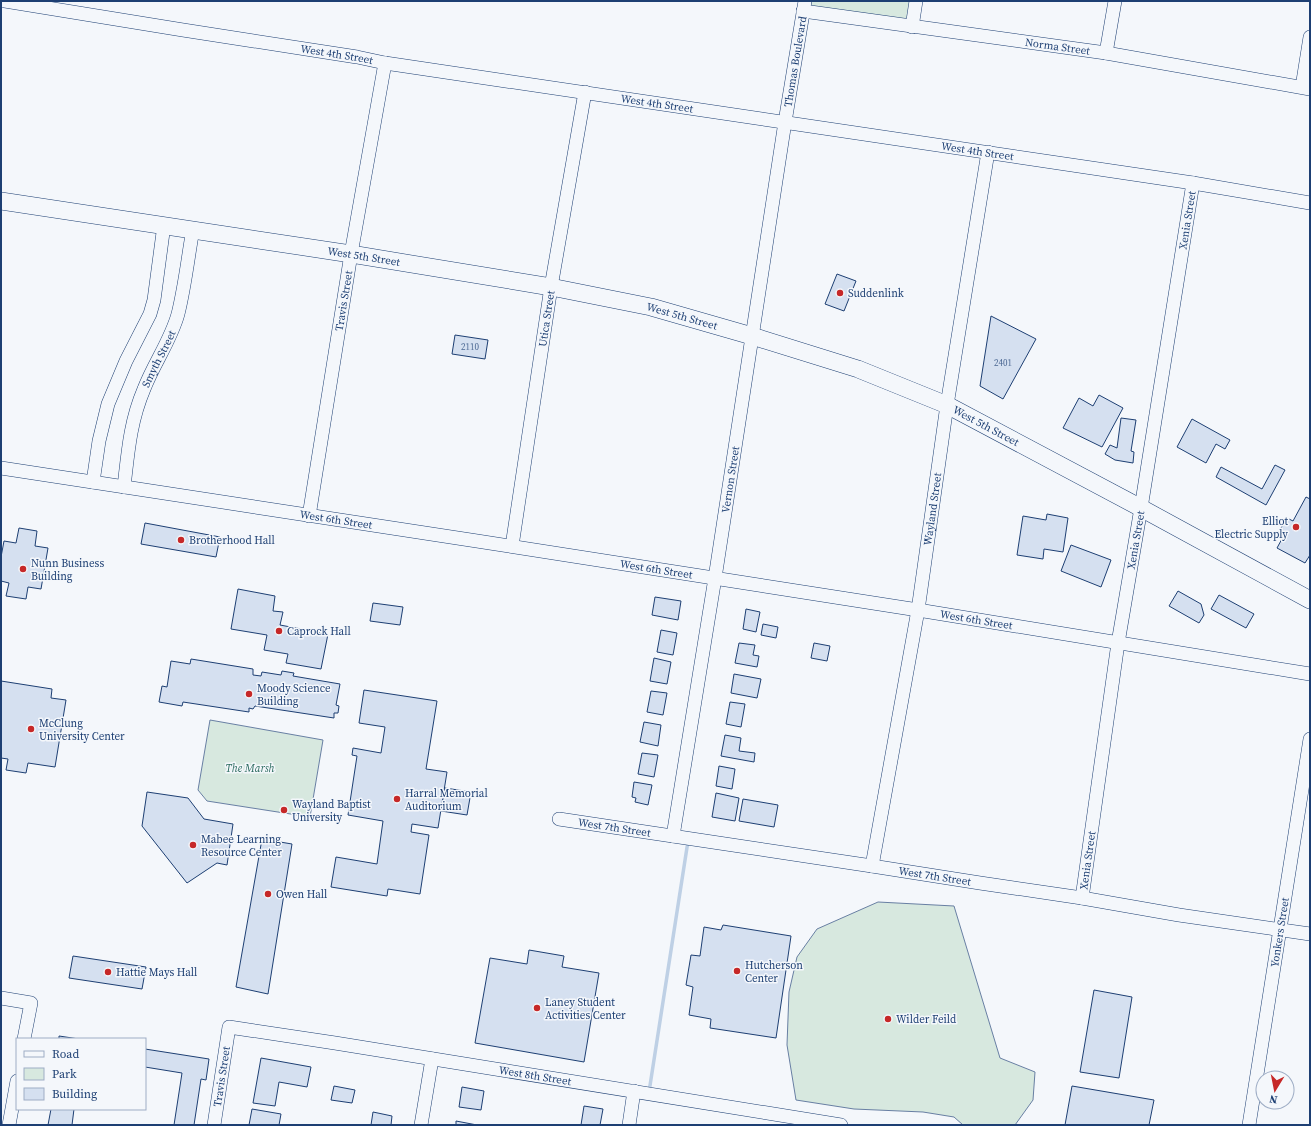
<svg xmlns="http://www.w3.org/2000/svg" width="1311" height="1126" font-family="'Source Serif 4',serif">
	<rect width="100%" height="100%" fill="#f4f7fb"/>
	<path fill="#d7e8df" stroke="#687fa3" d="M807,1H914L911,24L806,9Z
		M210,720L323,740L310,817L207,801L198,790Z
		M878,902L954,906L1000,1058L1035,1072L1033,1100L1015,1125H963L954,1117L923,1112L854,1109L796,1100L787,1045L789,992L797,957L817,929Z"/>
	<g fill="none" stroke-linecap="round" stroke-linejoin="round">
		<path stroke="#bed0e5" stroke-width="3.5" d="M649,1092L688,841"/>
	</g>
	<path fill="#d5e0f0" stroke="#1d3f73" d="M837,274L856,281L844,311L825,304Z
		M991,316L1036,339L1003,399L980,386Z
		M455,335L488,340L485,359L452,354Z
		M1099,395L1123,408L1102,447L1063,428L1079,398L1093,406Z
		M1121,418L1136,420L1131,451L1134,452L1133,463L1115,460L1105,454L1110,445L1117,448Z
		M1192,419L1230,440L1225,449L1216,444L1206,463L1177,447Z
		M1275,465L1285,470L1266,505L1216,477L1221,467L1262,489Z
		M1306,497L1310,499V555L1305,563L1277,548L1283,537L1278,533L1287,518L1293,521Z
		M1047,514L1068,518L1063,552L1044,549L1043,559L1017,555L1023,516L1046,520Z
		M145,523L220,537L216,557L141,544Z
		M19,528L37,531L35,546L48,548L41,589L28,587L26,599L6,596L9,583L1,581V557L4,541L16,543Z
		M1071,545L1111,560L1101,587L1061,571Z
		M238,589L275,596L273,611L283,612L280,625L328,634L321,669L286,663L288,654L264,650L267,635L231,629Z
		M1178,591L1201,604L1204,615L1199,623L1169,606Z
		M1219,595L1254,614L1246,628L1211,609Z
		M655,597L681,601L678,620L652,615Z
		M373,603L403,607L400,625L370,621Z
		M746,609L760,612L756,632L743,629Z
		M763,624L778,627L776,638L761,635Z
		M661,630L677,633L673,655L657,652Z
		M739,643L755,645L753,655L759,656L757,667L735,663Z
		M814,643L830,646L827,661L811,658Z
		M654,658L671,662L667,684L650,681Z
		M191,659L253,669V675L261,676L262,672L281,675L282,671L294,673L293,676L340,684L336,705L339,706L338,713H334V718L255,706L253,709L249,708V712L183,702L182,706L159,702L162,686L167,687L171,661L190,664Z
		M734,674L761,679L757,698L731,693Z
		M1,681L52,689L51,698L66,700L55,767L28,763L26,773L6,770L8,759L1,758Z
		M364,690L437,701L426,769L447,772L438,828L412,824L411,832L429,835L420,894L388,889L387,896L331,887L336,857L377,864L383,821L348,815L357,756L352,755L353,748L381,753L385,727L359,723Z
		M651,691L667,693L663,715L647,712Z
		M730,702L745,704L741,727L726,724Z
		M644,722L661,725L658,746L640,742Z
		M725,735L741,738L739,751L755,753L754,762L721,756Z
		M642,753L658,755L654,777L638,774Z
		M719,766L735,769L732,789L716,786Z
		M634,782L652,785L648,805L635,802L636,798L632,797Z
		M445,788L471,792L467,815L441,811Z
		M147,792L188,798L204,819L233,824L227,865L217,863L187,883L142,826Z
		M716,793L739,798L735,821L712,817Z
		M743,799L778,805L774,827L739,821Z
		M262,839L292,844L268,994L236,987Z
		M723,925L791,936L776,1038L710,1028L711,1019L689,1015L693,987L686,985L691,955L700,956L704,927L721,930Z
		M529,950L564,956L562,967L599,973L584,1062L475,1043L490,958L527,964Z
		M73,956L146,967L142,989L69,978Z
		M1094,990L1132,997L1119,1078L1080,1072Z
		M59,1036L79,1039H59Z
		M145,1049L209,1059L206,1080L201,1079L194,1125H174L182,1073L145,1067Z
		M261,1058L311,1067L307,1087L279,1082L275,1106L253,1103Z
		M334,1086L355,1090L352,1103L331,1100Z
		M1072,1086L1154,1100L1149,1125H1065Z
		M462,1087L484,1091L481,1110L459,1107Z
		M584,1106L603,1109L600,1125H581Z
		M51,1109H74L72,1125H48Z
		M252,1109L281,1114L279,1125H249Z
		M373,1112L392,1116L391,1125H371Z
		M456,1121L477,1125H456Z"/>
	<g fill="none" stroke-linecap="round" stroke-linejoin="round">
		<g stroke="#1d3f73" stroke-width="14">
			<g id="minor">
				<path id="s1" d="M5,1L183,30L357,57L385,63L1193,183L1310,203"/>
				<path id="s2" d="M803,11L1106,53L1310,89"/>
				<path d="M912,27L916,1"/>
				<path d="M1106,53L1115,1"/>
				<path d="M1302,87L1310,37"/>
				<path id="s3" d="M1,468L477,541L918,610L1310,674"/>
				<path d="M93,482L99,441L108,404L126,361L150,314L154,300L164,225"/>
				<path id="s4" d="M124,487C128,452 130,422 144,389C154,363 171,340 178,314C185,286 188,257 193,229"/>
				<path id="s5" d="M309,516L351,254L385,63"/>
				<path id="s6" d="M512,546L551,287L585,92"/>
				<path id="s7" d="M559,819L872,866L980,883L1082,898L1179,915L1310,934"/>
				<path id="s8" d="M673,836L715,578L785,122L805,1"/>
				<path id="s9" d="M872,866L918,610L947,405L988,152"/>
				<path id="s10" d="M1082,898L1118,643L1141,508L1193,183"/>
				<path d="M1,998L31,1003L24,1039"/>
				<path d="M9,1125L17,1081"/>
				<path id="s11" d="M214,1125L229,1027L335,1043L841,1125"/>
				<path d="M421,1125L432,1059"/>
				<path d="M629,1125L634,1091"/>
				<path id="s12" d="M1249,1125L1310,739"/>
			</g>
		</g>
		<g stroke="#1d3f73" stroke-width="18">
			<g id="major">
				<path id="s13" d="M1,201L351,254L551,287L651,307L752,336L858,369L947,405L1141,508L1310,600"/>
			</g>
		</g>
		<use href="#minor" stroke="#f4f7fb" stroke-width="13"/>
		<use href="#major" stroke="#f4f7fb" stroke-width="17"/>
	</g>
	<g fill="#c62828" stroke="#f4f7fb" stroke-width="1.5">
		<circle cx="840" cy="293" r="4"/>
		<circle cx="1296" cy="527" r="4"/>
		<circle cx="181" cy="540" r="4"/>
		<circle cx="23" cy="569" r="4"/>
		<circle cx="279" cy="631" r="4"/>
		<circle cx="249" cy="694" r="4"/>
		<circle cx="31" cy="729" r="4"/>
		<circle cx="397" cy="799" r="4"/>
		<circle cx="284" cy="810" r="4"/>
		<circle cx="193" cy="845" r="4"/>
		<circle cx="268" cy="894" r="4"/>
		<circle cx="737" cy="971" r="4"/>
		<circle cx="108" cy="972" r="4"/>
		<circle cx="537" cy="1008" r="4"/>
		<circle cx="888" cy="1019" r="4"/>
	</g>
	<g text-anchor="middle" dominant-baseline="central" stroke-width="3" stroke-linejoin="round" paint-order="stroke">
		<g font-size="9" fill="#4b6792">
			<text x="470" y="347">2110</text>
			<text x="1003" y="363">2401</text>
		</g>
		<g font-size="11" fill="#1d3f73" stroke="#f4f7fb">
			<text stroke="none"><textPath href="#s2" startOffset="257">Norma Street</textPath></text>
			<text stroke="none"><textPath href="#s1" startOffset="336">West 4th Street</textPath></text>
			<text stroke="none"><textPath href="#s8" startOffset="784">Thomas Boulevard</textPath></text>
			<text stroke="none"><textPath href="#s1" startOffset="660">West 4th Street</textPath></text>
			<text stroke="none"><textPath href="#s1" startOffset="984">West 4th Street</textPath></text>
			<text stroke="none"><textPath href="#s10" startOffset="686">Xenia Street</textPath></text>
			<text stroke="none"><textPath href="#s13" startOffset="367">West 5th Street</textPath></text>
			<text stroke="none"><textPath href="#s5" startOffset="218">Travis Street</textPath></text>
			<text stroke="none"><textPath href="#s13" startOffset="691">West 5th Street</textPath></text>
			<text stroke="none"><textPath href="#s6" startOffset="230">Utica Street</textPath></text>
			<text stroke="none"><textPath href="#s4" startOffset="134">Smyth Street</textPath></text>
			<text stroke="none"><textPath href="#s13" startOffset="1015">West 5th Street</textPath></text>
			<text stroke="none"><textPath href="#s8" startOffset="361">Vernon Street</textPath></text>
			<text stroke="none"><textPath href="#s9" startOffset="362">Wayland Street</textPath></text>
			<text stroke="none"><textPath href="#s3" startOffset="339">West 6th Street</textPath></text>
			<text stroke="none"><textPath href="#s10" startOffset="362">Xenia Street</textPath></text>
			<text stroke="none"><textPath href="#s3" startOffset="663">West 6th Street</textPath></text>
			<text stroke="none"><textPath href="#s3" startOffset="987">West 6th Street</textPath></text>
			<text stroke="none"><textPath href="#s7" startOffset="56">West 7th Street</textPath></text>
			<text stroke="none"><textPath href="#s10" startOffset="38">Xenia Street</textPath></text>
			<text stroke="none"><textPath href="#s7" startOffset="380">West 7th Street</textPath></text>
			<text stroke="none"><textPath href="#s12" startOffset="195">Yonkers Street</textPath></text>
			<text stroke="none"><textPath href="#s11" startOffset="409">West 8th Street</textPath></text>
			<text stroke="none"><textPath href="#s11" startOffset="49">Travis Street</textPath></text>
		</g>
		<g font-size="11" fill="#1d3f73" stroke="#f4f7fb" text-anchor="start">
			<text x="848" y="293">Suddenlink</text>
			<text x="1288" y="521" text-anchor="end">Elliot<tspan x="1288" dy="13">Electric Supply</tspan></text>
			<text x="189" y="540">Brotherhood Hall</text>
			<text x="31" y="563">Nunn Business<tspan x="31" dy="13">Building</tspan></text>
			<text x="287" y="631">Caprock Hall</text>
			<text x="257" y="688">Moody Science<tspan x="257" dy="13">Building</tspan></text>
			<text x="39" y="723">McClung<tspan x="39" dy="13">University Center</tspan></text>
			<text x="405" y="793">Harral Memorial<tspan x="405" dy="13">Auditorium</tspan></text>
			<text x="292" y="804">Wayland Baptist<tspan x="292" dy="13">University</tspan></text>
			<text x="201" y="839">Mabee Learning<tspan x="201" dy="13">Resource Center</tspan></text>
			<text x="276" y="894">Owen Hall</text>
			<text x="745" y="965">Hutcherson<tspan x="745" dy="13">Center</tspan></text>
			<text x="116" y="972">Hattie Mays Hall</text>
			<text x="545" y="1002">Laney Student<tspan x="545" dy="13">Activities Center</tspan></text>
			<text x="896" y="1019">Wilder Feild</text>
		</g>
		<g font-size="11" font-style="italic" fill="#2c6c60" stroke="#f4f7fb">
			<text x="250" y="768">The Marsh</text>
		</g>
	</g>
	<rect width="1311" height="1126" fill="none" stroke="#1d3f73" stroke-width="4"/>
	<rect x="16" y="1038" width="130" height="72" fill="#f4f7fb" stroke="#9eadc5"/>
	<rect x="24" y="1051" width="20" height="6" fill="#f4f7fb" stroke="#9eadc5"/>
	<text x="52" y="1058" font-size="12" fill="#1d3f73">Road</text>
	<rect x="24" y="1068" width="20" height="12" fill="#d7e8df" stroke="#9eadc5"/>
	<text x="52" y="1078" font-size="12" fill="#1d3f73">Park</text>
	<rect x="24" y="1088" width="20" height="12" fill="#d5e0f0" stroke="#9eadc5"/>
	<text x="52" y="1098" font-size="12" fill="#1d3f73">Building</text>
	<g transform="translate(1275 1090) rotate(190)"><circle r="19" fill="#f4f7fb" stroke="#9eadc5"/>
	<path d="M0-3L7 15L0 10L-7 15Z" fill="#c62828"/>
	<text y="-6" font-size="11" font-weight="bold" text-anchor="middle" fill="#1d3f73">N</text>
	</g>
</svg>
